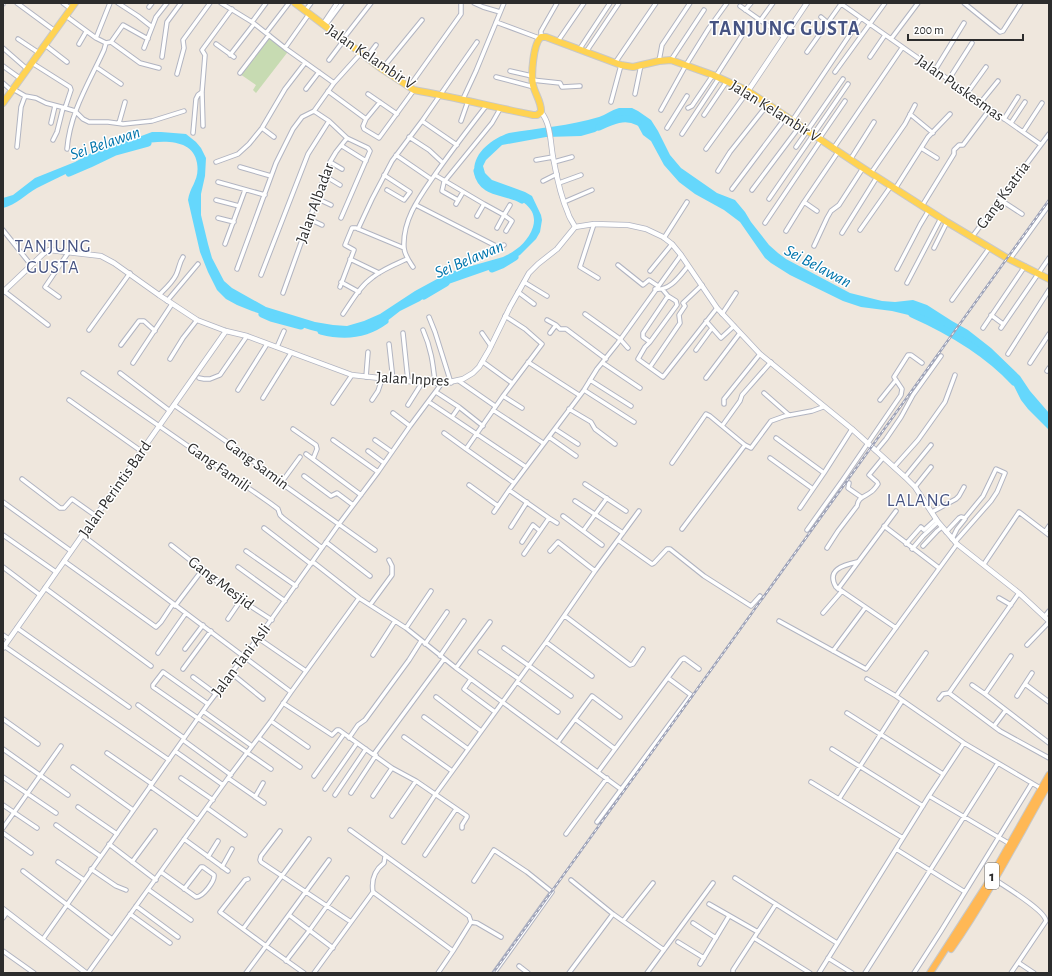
<svg xmlns="http://www.w3.org/2000/svg" width="1052" height="976" font-family="'Alegreya Sans',sans-serif">
	<rect width="100%" height="100%" fill="#efe7dd"/>
	<path fill="#c7dbb2" d="M270,35L290,49L256,93L253,90L256,85L240,74Z"/>
	<path fill="#65d7fc" d="M619,108H632L638,111L651,120L658,131L670,155L681,168L717,193L735,200L745,212L751,222L769,245L778,253L786,259L850,293L882,301L895,302L913,300L927,305L952,321L968,330L991,348L1020,376L1030,391L1049,413V430L1028,409L1021,400L1012,382L1002,369L961,340L921,318L892,311L861,307L843,301L790,275L771,263L765,258L740,222L724,210L695,194L679,182L664,165L651,141L643,135L637,124L630,119L625,118L616,119L595,132L581,136L546,137L502,145L486,160L483,166L485,173L492,180L525,192L532,196L541,215L542,220L540,232L536,239L520,255L500,266L437,288L420,301L400,311L382,325L362,332L351,334L323,333L311,330L252,311L237,305L226,299L217,290L208,272L200,252L188,200C190,186 200,180 197,163C192,131 140,143 120,150C92,160 64,175 37,188C26,194 16,205 3,208V198L13,195L35,178L75,162L113,141L136,138L152,132H161L186,134L196,142L201,148L206,158L205,176L201,194V215L208,244L212,258L224,281L232,288L266,307L315,322L333,325L347,326L364,321L380,314L415,291L450,272L503,257C516,251 528,242 533,227C542,196 490,193 475,176C470,155 491,139 509,133C538,128 570,126 599,117C606,115 611,110 619,108Z"/>
	<g fill="none" stroke-linecap="round" stroke-linejoin="round">
		<path stroke="#65d7fc" stroke-width="7" d="M599,127C612,121 625,115 638,122
			M477,171C482,196 506,190 522,200
			M69,173L90,164L115,152L148,143
			M492,269L502,265L515,257
			M424,296L446,283
			M262,314L271,318L301,326
			M912,314C948,330 986,352 1014,382
			M321,331C344,337 366,335 385,321"/>
		<g stroke="#b1b4c1" stroke-width="5.5">
			<path id="minor" d="M17,3L55,31
				M63,3L71,9
				M118,3L138,16L152,27
				M221,3L252,22L285,48L334,83
				M474,3L483,7L500,12
				M840,3L1040,144
				M964,3L1000,32L1003,31L1021,3
				M3,4V3
				M740,6L784,37
				M149,7L152,3
				M745,10L751,3
				M305,11L311,3
				M66,16L96,38L110,3
				M821,17L828,23
				M760,21L773,3
				M252,22L266,3
				M496,22L539,38
				M323,24L337,3
				M325,26L342,3
				M266,33L289,3
				M541,37V31L557,3
				M96,38L106,43L111,42L140,63L159,68
				M18,39L39,53
				M343,39L371,3
				M891,39L918,3
				M558,41L584,3
				M111,42L123,25L148,39
				M79,44L86,32
				M216,44L234,57
				M45,45L67,62
				M3,48L27,69
				M144,48L156,17L167,3
				M285,48L309,14
				M579,50L610,3
				M586,52L619,3
				M807,52L841,4
				M230,55L254,24
				M162,57L167,22L181,3
				M367,57L376,45
				M870,57L885,35
				M329,60L344,40
				M671,60L704,10
				M659,61L662,45L690,3
				M615,63L656,3
				M686,65L709,28L727,3
				M3,66L21,79
				M96,67L121,84
				M382,69L422,20
				M935,70L964,23
				M510,71L532,76
				M835,72L885,3
				M240,73L269,35
				M177,74L184,48L183,40L210,3
				M716,76L743,34
				M496,77L534,87
				M949,79L972,43
				M532,80L560,83L562,87L580,86
				M3,83L12,91
				M409,87L461,14V3
				M13,89L25,96L36,98L46,103L65,108L71,90L70,87L32,63
				M306,89L319,72
				M328,91L366,119
				M968,92L986,67
				M368,94L397,114
				M635,94L641,65
				M463,99L476,71L504,3
				M380,102L366,119L363,126L364,129L379,138L414,90
				M611,102L621,65
				M981,102L998,81
				M65,108L75,111L83,119L89,122H108L123,124L152,121L184,111
				M688,108L692,106L713,75
				M661,110L686,65
				M314,111L329,121L347,138L368,148L370,151L341,218
				M314,111L334,83L361,53
				M910,114L933,133
				M704,115L727,81
				M1004,119L1018,97
				M422,121L457,145
				M461,121L468,101
				M792,121L861,18
				M51,123L55,106
				M119,123L125,102
				M1011,123L1025,102
				M203,126L202,92L205,55L202,50L232,9
				M262,128L274,137
				M667,128L687,96
				M1023,132L1042,103
				M193,133L196,99L198,95L202,92
				M682,134L719,78
				M409,137L429,150L443,163
				M819,139L845,101
				M53,140L57,132L63,108
				M342,146L366,161
				M17,147L21,107L25,96
				M796,147L843,79
				M921,148L937,158
				M67,149C70,112 89,83 104,50L106,43
				M706,149L748,91
				M833,149L902,48
				M396,155L431,179
				M536,160L553,157
				M850,160L874,122
				M216,162L238,154L249,144L262,128L285,89L305,63
				M330,162L342,169
				M554,162L572,157
				M240,167L271,176
				M718,171L730,152L768,104
				M871,173L905,124L915,105
				M384,175L410,192L404,200L387,190
				M435,175L484,204L477,216
				M325,176L340,185
				M543,181L557,174
				M218,182L265,195
				M559,183L581,175
				M732,189L786,117
				M895,189L928,137L950,114
				M752,190L800,126
				M316,198L331,205
				M769,199L848,84
				M999,199L1022,214
				M216,200L239,206
				M458,200L442,191L444,182L492,123L500,109
				M564,202L592,190
				M456,204L463,192
				M484,204L504,215L497,228
				M416,205L496,246L500,247L504,245
				M922,206L954,154V150L959,145H963L990,109
				M817,211L804,202L838,152
				M218,218L234,222
				M309,219L322,225
				M765,223L821,140
				M594,224L580,267L598,278
				M358,229L372,199L392,161L422,121L477,42
				M3,230L31,265
				M860,230L891,186
				M506,231L512,221L504,215L510,205
				M786,231L804,202
				M842,233L877,177
				M972,237L1049,134
				M664,238L687,202
				M225,244L245,190
				M814,246L827,218L831,211L839,205L863,168
				M934,248L947,222
				M350,259L379,273
				M1010,259L1049,205
				M618,265L643,285L649,280L658,286
				M413,267C409,261 405,256 404,248C402,219 421,195 436,173C452,150 469,128 486,106
				M237,269L276,163L293,129L302,117L314,111
				M897,269L920,225L929,210
				M650,271L672,244
				M261,275L308,154L329,121
				M341,282L359,292
				M524,282L547,296
				M907,283L941,218
				M340,287L354,250L345,245L352,228H356L404,248
				M655,289C670,291 679,277 688,266
				M663,290L668,296L643,333V337L650,342L645,347L638,359L663,377L717,308
				M4,291L48,325
				M518,292L534,304
				M283,293L330,162L336,152L347,138
				M159,295C165,289 172,283 176,275C179,269 179,263 183,257
				M59,297L45,287L68,253
				M952,300L990,247
				M167,301L198,264
				M343,314C352,301 360,286 373,277C383,269 396,264 407,259
				M585,314L620,339L628,348
				M722,314L736,293
				M991,315L1003,324
				M429,317L435,332L451,383
				M547,320L556,325
				M706,321L721,338L734,326
				M983,328L1025,266
				M1001,328L1049,258
				M89,330L130,273
				M423,330C431,348 433,363 435,383
				M403,333L408,381
				M482,333L491,346
				M550,333L556,325L560,329H566L606,359
				M650,342L677,305L676,301L668,296
				M389,344L393,380
				M121,345L139,321H144L155,331
				M277,347L284,331
				M696,350L712,328
				M1008,354L1049,290
				M170,359L183,338L197,320
				M483,362L512,383
				M528,362L579,395
				M771,362L742,395L740,401L722,426L745,445L751,448L771,421L785,416L812,411L823,407
				M133,363L172,304
				M603,363L640,388
				M1030,363L1049,334
				M650,367L680,323L679,315L685,306L683,303L702,285
				M1047,371L1049,368
				M83,373L270,503L278,509L280,515L283,518L322,548
				M120,373L170,411
				M366,377L368,352
				M199,378L204,379H210L220,375L247,336
				M706,378L740,333
				M590,380L631,406
				M459,381L495,406
				M238,390L267,344
				M584,390L634,422
				M436,392L459,407L483,426
				M764,393L789,415
				M503,396L522,408
				M263,398L291,353
				M69,400L141,451
				M372,400L378,391L382,379
				M880,400L896,380
				M429,402L526,467
				M333,403L352,375
				M724,404V399L760,354
				M174,405L243,453L281,483L375,550
				M408,405L420,386L421,382
				M569,409L591,422L595,429L615,444
				M493,410L543,443
				M393,413L410,426
				M452,417L459,407
				M293,429L316,445L317,449L313,459
				M555,429L578,444
				M444,433L466,449L503,396L542,344L525,329L505,316
				M549,437L576,456
				M776,438L824,473L852,429
				M333,440L378,472
				M375,440L392,452
				M466,449L514,483
				M368,451L384,463
				M876,451L886,439L901,417L913,395L941,356
				M306,454L361,495
				M770,458L813,489L824,473
				M672,463L706,414L710,416L722,426
				M894,467L918,440L945,402L955,375
				M304,476L331,496L337,493L353,505
				M905,477L931,445
				M22,479L60,508H64L72,499L96,516
				M281,483L300,457
				M849,483L848,488L861,497
				M585,484L626,511
				M469,485L498,506
				M915,487L931,467
				M509,490L549,518L524,554
				M575,501L623,533
				M3,502L71,551
				M800,508L813,489
				M494,512L509,490L584,390L597,369L617,344L681,255
				M932,512L956,499L959,496L964,487
				M563,516L602,545
				M549,518L557,523
				M884,526L939,568
				M511,527L527,502
				M264,528L311,564
				M682,529L745,445
				M807,530L842,481L901,395L902,389L894,377L908,355H911L922,363
				M583,531L607,498
				M946,532L959,518L961,517L965,518L983,496L996,469L1005,473L997,492L991,501L955,542
				M1045,532L1049,526
				M3,535L56,572
				M82,535L291,692L271,721L228,778L88,973
				M952,539L957,529L965,519
				M618,540L652,564L654,563L667,549H670L704,576L751,606L760,596
				M326,542L370,576
				M522,542L533,525L540,531
				M906,544L921,527L924,530L936,519
				M171,545L241,600L272,620
				M923,546L937,531L942,527
				M827,548L838,531L857,506C858,497 865,497 871,492C874,490 876,487 878,484L877,482L869,475L883,458
				M912,549L923,536L938,522
				M246,551L296,586
				M550,551L558,542L595,571
				M64,561L156,627L161,622L173,604
				M857,562C843,565 826,570 836,587L896,628
				M984,564L1019,512L1049,535
				M3,567L40,595
				M238,567L285,601
				M45,588L151,666
				M838,589L896,511
				M359,598L406,628L456,668L622,790
				M999,598L1011,605
				M370,605L392,575V566L389,560
				M175,606L203,569
				M823,613L842,591
				M565,616L630,665L633,664L643,649
				M1045,616L1049,611
				M228,619L241,600
				M779,621L866,669L957,544
				M17,628L129,707
				M406,628L431,591
				M3,635L9,639
				M258,638L306,671
				M546,642L592,676
				M425,644L447,612
				M1027,645L1049,622
				M4,646L169,760
				M504,648L528,665
				M185,649L203,625
				M833,651L865,608
				M480,652L519,679
				M158,653L186,613
				M373,655L395,621
				M440,656L464,621
				M1011,656L985,694L1049,743
				M528,665L571,696
				M456,668L490,622
				M183,669L211,631
				M231,673L263,699
				M193,677L216,694
				M471,679L464,689L495,712
				M867,679L896,696L964,743L1042,789
				M517,682L558,712
				M1025,684L1049,702
				M972,685L985,694
				M291,692L359,598L313,562
				M949,693L1000,731L1049,758
				M896,696L926,653
				M1017,696L1032,673
				M436,697L481,731
				M939,699L943,694L949,693L1019,593
				M283,703L332,735L337,730H339L392,768L416,781L467,816V817L462,825V828
				M208,704L163,672L153,685V687L271,769
				M138,705L184,738
				M203,711L252,746
				M847,713L943,774
				M424,717L468,749
				M3,719L38,744
				M575,719L615,749
				M271,721L308,747
				M994,726L1006,710
				M404,737L452,771
				M259,738L300,767
				M349,738L358,725L365,720L409,660L421,641
				M183,740L231,775
				M558,742L592,696L620,717
				M3,749L68,795
				M832,749L923,806
				M175,751L223,785
				M107,753L152,784
				M374,754L444,659
				M73,767L133,810
				M598,772L681,660L684,658L699,669
				M314,776L344,734
				M3,777L56,813
				M181,778L213,800
				M228,778L264,803
				M811,782L903,838
				M150,786L198,820
				M325,789L357,743
				M351,793L376,755
				M335,795L366,749
				M373,796L392,768
				M929,796L1010,844
				M255,797L263,783
				M839,799L902,701
				M3,805L37,828
				M78,807L117,834
				M207,808L245,835
				M392,816L416,781
				M597,822L691,695L668,678
				M56,825L100,856
				M3,828L61,746
				M350,830L469,916L471,922L453,951
				M280,831L261,856L260,860L261,862L351,922
				M3,833L31,853
				M566,834L607,778
				M184,839L228,871
				M404,842L435,795L546,642L595,571L639,511
				M109,844L156,880
				M896,849L965,892
				M425,855L456,809
				M208,857L218,841
				M58,862L84,880
				M132,862L155,831
				M222,867L232,849
				M91,869L116,886L126,890
				M23,871L112,939
				M161,872L196,897C203,897 215,881 214,875L203,867H201L184,889
				M735,878L837,943
				M994,879C1004,886 1045,910 1046,921L1011,973
				M571,880L613,914
				M474,881L494,850L527,872L552,892L494,973
				M149,890L191,920
				M373,892C371,880 375,870 384,863L385,857
				M709,904L758,932
				M136,906L178,937
				M130,914L170,943
				M289,915L333,948
				M3,918L7,912
				M623,921L653,883
				M471,922L477,923L501,937
				M693,923L716,938
				M243,929L309,839
				M754,938L810,973
				M43,939L208,704L258,638L339,524L378,472L410,426L442,383
				M678,942L704,958
				M3,951L34,973
				M828,958L852,973
				M286,961L309,931L347,878
				M1019,963L1034,973
				M700,964L729,916
				M519,966L528,973
				M246,973L266,946L220,912L245,880L248,879
				M304,973L266,946L329,860
				M314,973L373,892L453,951L438,973
				M569,973L613,914L664,950
				M647,973L713,883
				M733,973V970L776,904
				M819,973L929,796L964,743
				M865,973L998,763
				M914,973L941,931L1032,783"/>
		</g>
		<g stroke="#b1b4c1" stroke-width="6">
			<path id="tertiary" d="M748,91L807,3
				M541,112C552,125 550,146 554,162C557,179 561,197 568,213C569,218 573,222 575,227
				M575,227L594,224L628,225L646,229L663,237L672,244L681,255L717,308L760,354L852,429L905,477L915,487L938,522L957,544L1019,593L1049,621
				M3,292L43,254L49,250L101,256L114,263L159,295L197,320L226,331L247,336L352,375L416,382L445,383L463,379L473,373L479,367L489,350L510,307L529,273L538,264L557,249L575,227
				M3,648L226,331
				M3,909L86,973"/>
		</g>
		<g stroke="#c8c8c8" stroke-width="8">
			<path id="primary" d="M295,3L382,69L414,90C454,97 493,107 533,115H537L541,112C542,103 535,94 533,85C531,75 533,44 541,37H546L621,65L633,67L659,61L671,60L713,75L748,91L863,168L947,222L1007,258L1049,279
				M3,103L75,3"/>
		</g>
		<g stroke="#c8c8c8" stroke-width="8">
			<path id="trunk" d="M951,949C988,896 1017,839 1049,783
				M930,973L986,886L1049,775"/>
		</g>
		<use href="#minor" stroke="#fff" stroke-width="3.5"/>
		<use href="#tertiary" stroke="#fff" stroke-width="4.5"/>
		<use href="#primary" stroke="#ffd352" stroke-width="6"/>
		<use href="#trunk" stroke="#ffb855" stroke-width="6"/>
		<g stroke="#9ea3b8" stroke-width="2.5">
			<path id="rail" d="M493,973L1049,200"/>
		</g>
		<use href="#rail" stroke="#fff" stroke-width="1" stroke-dasharray="3" stroke-linecap="butt"/>
	</g>
	<g text-anchor="middle" dominant-baseline="central" stroke-width="3" stroke-linejoin="round" paint-order="stroke">
		<rect fill="#fff" stroke="#6b6b6b" stroke-width="1" x="985" y="863" width="14" height="26" rx="3"/>
		<g font-size="15" font-weight="bold" fill="#2c2c2c">
			<text x="992" y="876">1</text>
		</g>
		<g font-size="16" fill="#2c2c2c" stroke="#fff">
			<text transform="translate(371 57) rotate(34)">Jalan Kelambir V</text>
			<text transform="translate(960 88) rotate(35)">Jalan Puskesmas</text>
			<text transform="translate(775 111) rotate(32)">Jalan Kelambir V</text>
			<text transform="translate(1003 195) rotate(-54)">Gang Ksatria</text>
			<text transform="translate(315 203) rotate(-70)">Jalan Albadar</text>
			<text transform="translate(413 379) rotate(3)">Jalan Inpres</text>
			<text transform="translate(257 464) rotate(36)">Gang Samin</text>
			<text transform="translate(219 467) rotate(35)">Gang Famili</text>
			<text transform="translate(115 489) rotate(-55)">Jalan Perintis Bard</text>
			<text transform="translate(221 583) rotate(37)">Gang Mesjid</text>
			<text transform="translate(241 660) rotate(-53)">Jalan Tani Asli</text>
		</g>
		<g font-size="17" font-style="italic" fill="#0075ac" stroke="#fff">
			<text transform="translate(105 143) rotate(-19)">Sei Belawan</text>
			<text transform="translate(469 259) rotate(-23)">Sei Belawan</text>
			<text transform="translate(818 266) rotate(28)">Sei Belawan</text>
		</g>
		<g font-size="18" letter-spacing="1" fill="#465382" stroke="#fff">
			<text x="53" y="247">TANJUNG<tspan x="53" dy="21">GUSTA</tspan></text>
			<text x="919" y="501">LALANG</text>
		</g>
		<g font-size="20" font-weight="bold" letter-spacing="1" fill="#465382" stroke="#fff">
			<text x="785" y="29">TANJUNG GUSTA</text>
		</g>
	</g>
	<rect width="1052" height="976" fill="none" stroke="#2c2c2c" stroke-width="8"/>
	<path d="M908 34v6h115v-6" fill="none" stroke="#2c2c2c" stroke-width="2"/>
	<text x="914" y="34" font-size="12" fill="#2c2c2c" stroke="#ffffff" stroke-width="3" paint-order="stroke">200 m</text>
</svg>
